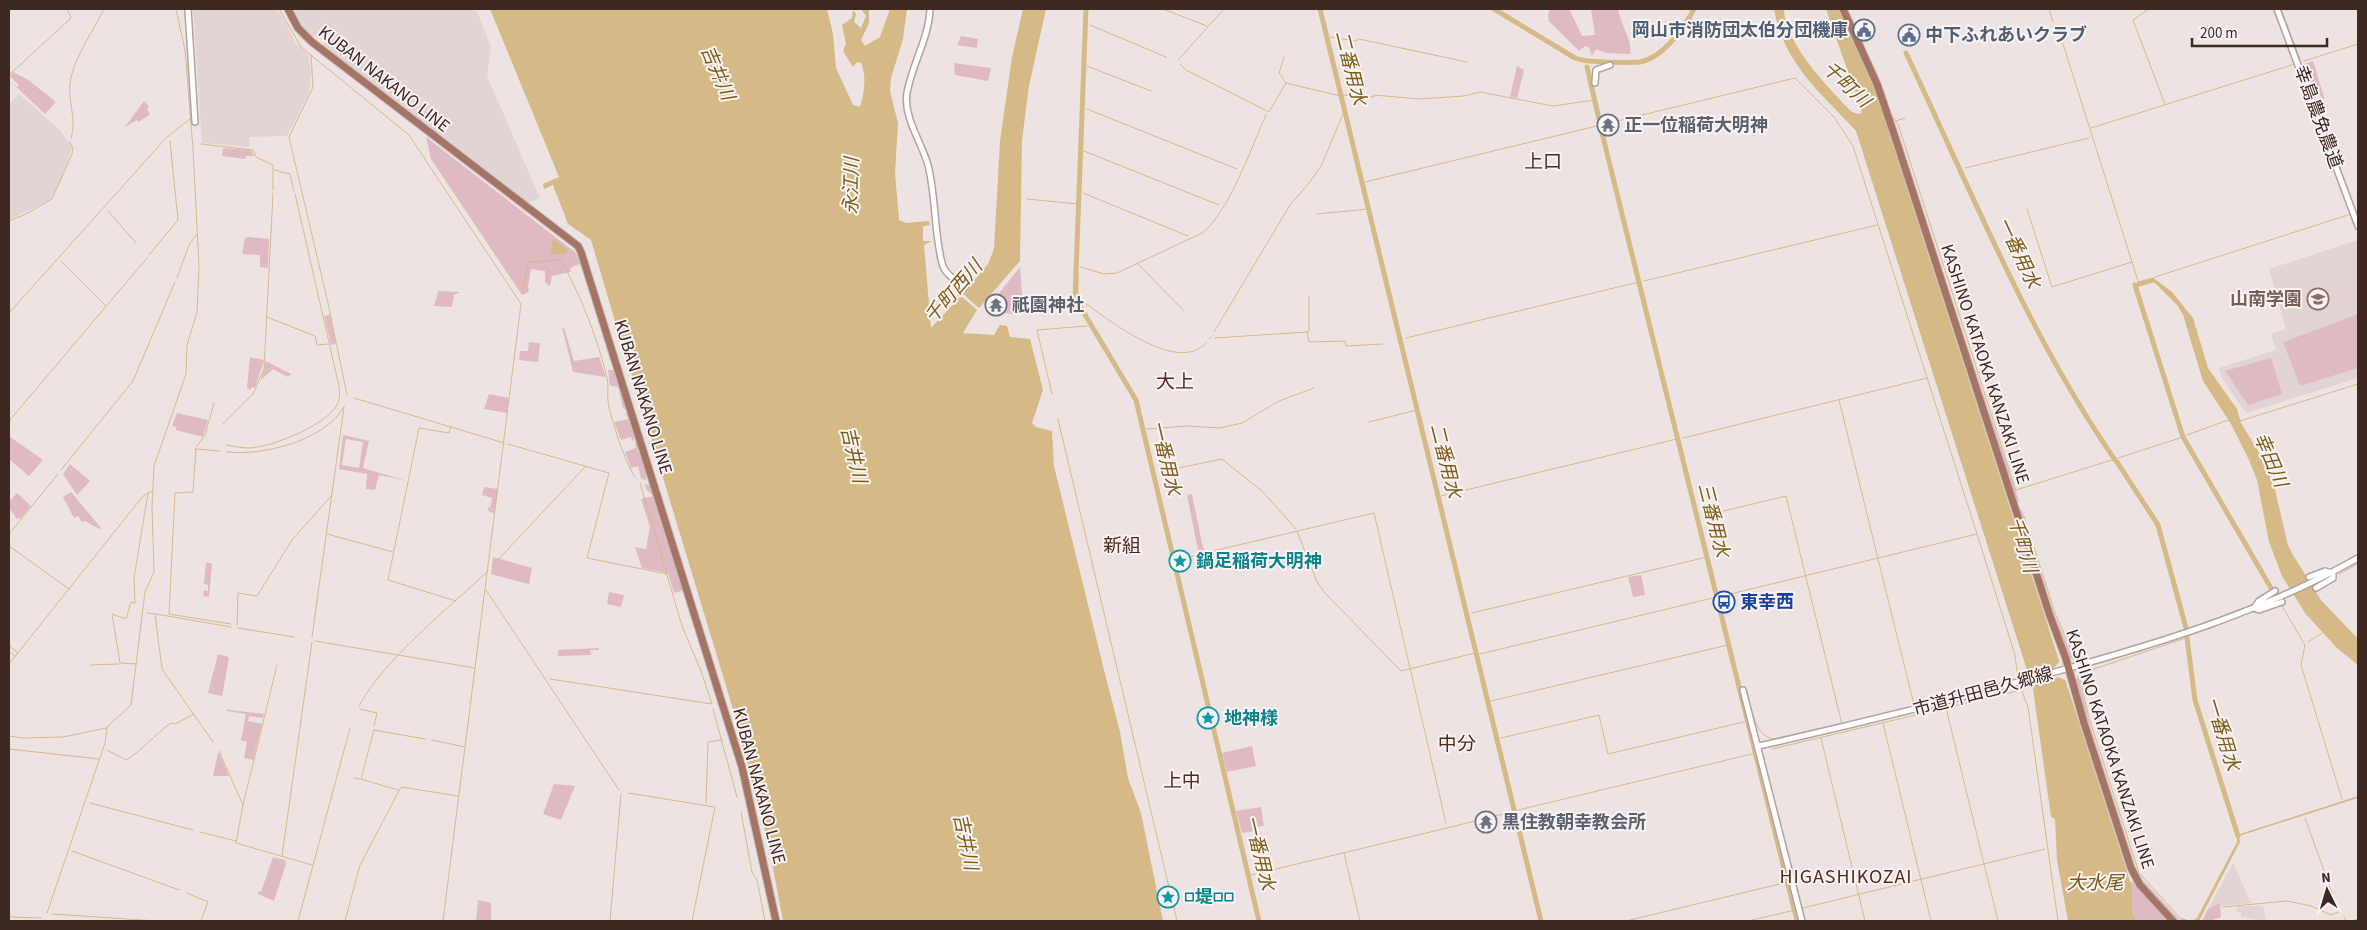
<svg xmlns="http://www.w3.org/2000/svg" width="2367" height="930" font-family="'Source Sans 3','Noto Sans JP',sans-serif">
	<rect width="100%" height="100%" fill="#ede3e2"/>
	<path fill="#e1d4d3" d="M193,9H276L283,18L295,42L308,54L311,72L309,93L287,136L249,137L250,147L202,143Z
		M290,9H476L491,47L487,76L540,198L526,204L321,47L325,43L324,40L304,32Z
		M19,94L59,129L72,148L62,179L50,200L9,220V105Z
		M2358,240V378L2246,413L2221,376L2219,368L2276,350L2271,334L2286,329L2269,269Z
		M2233,863L2251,903L2221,906L2220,903L2208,909Z
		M2237,906H2263L2266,921L2241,917V912H2237Z"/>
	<path fill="#dfbac2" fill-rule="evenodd" d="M1550,9H1569L1582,36L1595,35L1591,9H1618C1620,23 1633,41 1630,54L1606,53L1596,49L1592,56L1589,47L1585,46L1579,51L1549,21L1548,15Z
		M961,36L978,39L977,48L957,45Z
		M2313,61L2325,100L2318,94L2312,96V86L2309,87L2301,65Z
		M954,63L991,68L988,81L955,75Z
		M1517,66L1524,70L1517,98L1510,97Z
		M13,72L27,79L56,102L45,114L9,80L17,87L19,85L10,76L9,77Z
		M144,101L149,106L147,109L150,114L139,122L137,120L125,127Z
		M426,137L576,253L592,289L587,282L580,264L570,268L571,272L552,276L550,286L545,282V271L531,269L528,287L529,292L522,295L431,159Z
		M223,148L251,150L254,156H246L245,159L222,156Z
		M249,237L269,239L268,268L260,267V255L242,254L245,238Z
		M1020,267L1023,306L1018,315L1005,313L1000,309L1003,303L996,297Z
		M438,291L460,292L454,295L452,307L434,306Z
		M2358,314V368L2300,386L2283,342Z
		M330,315L336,344L331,345L324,316Z
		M562,327L564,328L574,361L599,357L606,377L573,372Z
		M529,342L540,343L538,362L519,360L520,351H528Z
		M1966,349H1968L2020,504L2012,492Z
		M250,357L264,360L255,388L252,387L250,390L247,388Z
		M2271,358L2282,394L2248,405L2225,371Z
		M266,361L291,374L288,377L273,369L261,380Z
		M608,370H613L617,374L631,414L623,408L618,387L610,386Z
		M489,394L509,398L507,413L484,409Z
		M625,412C632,418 637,433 633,442L631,437L621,440L614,422L628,419Z
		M177,413L208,420L203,437L176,430V427L172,426Z
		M343,435L369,441L363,468L407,481L379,475L375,490L366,489L367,474L339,469ZM346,439L363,442L359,468L342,465Z
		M9,436L43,460L29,476L9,459Z
		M638,438L639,449L637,451L639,452L647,473L646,480L641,479L638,466L631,468L625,452L636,448L635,443Z
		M70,464L90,481L77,495L63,474Z
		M645,484L653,486L683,588L681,591L674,593L668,573L642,568L635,547L646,549L650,527L641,499L653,496L646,489Z
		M484,487L498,489L494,514L487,510L491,505L492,498L482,495Z
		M71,492L101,528L99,529L85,521L82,522L78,516L74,518L63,497Z
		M17,493L31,506L21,518L17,519L9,508V502Z
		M1192,494L1203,548L1206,551L1198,550L1187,495Z
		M2015,501L2022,511L2053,611L2074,660L2070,658L2055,620Z
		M493,557L532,568L529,584L491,574Z
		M206,563H212L209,597L203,596L204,590L208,591V585L204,584Z
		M1641,575L1645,595L1633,597L1628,577Z
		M609,592L624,595L621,607L607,604Z
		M599,648V650H590L591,655L558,656V650Z
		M218,654L229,657L222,696L208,693Z
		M2078,674L2090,726L2138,875L2181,921H2176L2137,878L2088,727L2076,681Z
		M227,708L229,710L264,714L263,718L249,716L248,721L262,724L253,760L244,758L247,742L241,740L246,714L227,711Z
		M1252,746L1256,766L1227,772L1222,753Z
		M218,753H219L229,776H213Z
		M554,784L575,786L561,820L543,814Z
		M1261,807L1264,826L1255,827L1256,831L1242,833L1236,811Z
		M273,857L285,860L286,864L274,901L258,894V891L261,892Z
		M2131,880L2169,921H2136L2132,912Z
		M478,900L491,903V921H476Z
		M2220,903L2221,917L2210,921H2202L2208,909Z"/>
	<path fill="#d5ba87" d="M490,9H827L833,34L836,68L853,105L860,107C864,94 867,76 861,63L857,62L853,67L843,51L846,44L842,25L852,18L853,10L856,14L854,22L861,28L866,16L861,9H869V23L861,40L865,46L880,37L890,9H907L903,39L891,78L890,91L898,123L895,173L899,220L906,223L929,221L930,225L921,227H923V241H932L924,245L931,328L961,296L977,310L963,333L994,335L1000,325L1007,326L1010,337L1030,339L1043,390L1032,423L1036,427L1052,431L1054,466L1105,674L1120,732L1128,778L1141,813L1163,921H783L768,842L736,719L626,355L629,353L628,348H623L591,240L568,224L553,185L544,189L543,184L559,177Z
		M1023,9H1046L1029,86L1022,140L1020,261L979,308L963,294L988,264L994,249L1000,141L1012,57Z
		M1774,9H1784C1784,42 1829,89 1852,112L1858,114L1862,113L1861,109L1826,9H1840L1874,86L2132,887V912L2136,921H2068L2057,860L2055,819L2051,817L2033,689L1856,131C1819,91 1784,64 1774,9Z
		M553,238L568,251L565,254H550Z
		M2152,280H2156L2172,292L2193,318L2208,368L2237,409L2241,423L2263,459L2275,490L2288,545L2293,555L2321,600L2358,639V665L2337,648L2305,613L2282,576L2269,542L2257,480L2249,460L2231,424L2203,381L2183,315L2177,305Z
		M2358,796V798L2239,836L2240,842L2199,921H2181V918L2191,921L2197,918L2237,842V835Z"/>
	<path fill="#ede3e2" d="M2060,661L2067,681L2058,677L2029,684L2027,676L2053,669Z"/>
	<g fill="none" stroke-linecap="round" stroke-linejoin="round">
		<path stroke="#d5ba87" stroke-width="1" d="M279,9L301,47L409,135L521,304L443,921
			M1163,9L1207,26
			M2049,9L2053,22
			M2149,9L2133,20L2165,104
			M2281,9L2300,59
			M1090,25L1166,57
			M2058,28L2139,284
			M1330,37L1356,41L1359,39L1467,62
			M311,55L313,87L289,137L328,303L347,395
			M1284,57L1279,73L1286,83L1340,96
			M1178,60L1224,9
			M2304,61L2358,44
			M1180,64L1186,70L1269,112L1286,83
			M1087,66L1151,91
			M9,75L69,20L71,17L67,9
			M1343,95L1374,97V95L1418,99L1464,96L1480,92L1553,106L1595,100
			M1887,104L1892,116L1898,124L2016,491
			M1087,109L1237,169
			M1896,121L1905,118
			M1605,124L1795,78L1834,117L1853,146L1977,534L2015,655L2018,680
			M2091,128L2295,64
			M71,138C77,121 68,101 70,84C73,58 93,32 104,9
			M201,144L253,150L256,157L273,165V190
			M1084,151L1219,205
			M1965,168L2089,138
			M1961,169H1962
			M274,170L290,174L294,191
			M1365,182L1601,125
			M1361,183H1362
			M1083,193L1188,236
			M1027,199L1078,204
			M2027,209L2052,287L2132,262
			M108,211L136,243
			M1317,214L1368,209
			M9,221L26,214L52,199L72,154L73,148L69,141
			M149,255L178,220L170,141
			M61,261L106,306
			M1137,263L1184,311
			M1080,267L1104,274L1117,273L1202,233C1228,214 1252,146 1266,115
			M1076,272L1078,273V298C1104,316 1176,376 1206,343
			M2155,277L2351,214
			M177,278L189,245L197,234
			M1644,281L1877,225
			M523,293L528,262L561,260C581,297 597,336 607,378C609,386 607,393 608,401C610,417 626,465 635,477
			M1309,296V331L1307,332L1309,342L1345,341L1346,346L1383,344
			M9,313L166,138L190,119
			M267,317L315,336L317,345L328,344
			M1214,332L1290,205L1309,183L1321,166L1344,112
			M1215,338L1307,332
			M1406,338L1639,282
			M1209,339L1211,337
			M1052,394L1037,330L1087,326
			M354,398L504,443
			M1839,400L1914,705
			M1058,419L1177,921
			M9,421L147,258
			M2240,421L2358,384
			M1369,422L1417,410
			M223,424L253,394L264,369L273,193
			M451,426L449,433L419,428L388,580L456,601
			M1147,429L1187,426L1220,428L1242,423L1279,401L1314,388
			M2187,435L2228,420
			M1683,438L1927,378
			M508,444L609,473L587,558L667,574
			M226,445C233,446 241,448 249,448C272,447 321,427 335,408C340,401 340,394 339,386L295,194
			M197,446L205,435L214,403
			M196,448L193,492L175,493L169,614L231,624
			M195,449L220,451
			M227,452C263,456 324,441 344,407
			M2118,458L2183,437
			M61,470L133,381L175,282
			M1160,472L1222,459L1263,492L1296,529
			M2016,490L2115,459
			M1441,496L1677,439
			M1437,497H1438
			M1703,516L1786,496L1842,724
			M2024,516L2055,613L2075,658
			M1297,531L1317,582L1324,592L1401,671L1475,653
			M9,534L58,474
			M327,534L393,552
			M9,546L69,589
			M1175,560L1374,513L1446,823
			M493,565L585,467
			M2339,574L2358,564
			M486,590L619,790
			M1722,596L1977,534
			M2282,606L2305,645L2301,665L2342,799
			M147,613L155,614L162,669L213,742
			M1472,613L1707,557
			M156,614L231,627
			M237,625L238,593L257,596L292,540L332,495
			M238,628L294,637
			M312,637L344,407
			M315,641L475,668
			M2308,642L2322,633
			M9,646L18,653
			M9,651L15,656
			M1480,654L1717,597
			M1476,655L1477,654
			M9,664L143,496L152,491
			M136,664L120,663L112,614L126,619L131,602L135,603L134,578L148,493
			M90,665L119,664
			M2082,673L2186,638
			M2079,674L2089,718L2139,873L2183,921
			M550,679L712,704L701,671L682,626L640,483
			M2019,684L2028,707L2058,921
			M1746,689C1752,706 1753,735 1773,739L1818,730
			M1491,701L1728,645
			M1488,702H1489
			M359,706C385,658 448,609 488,571
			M1946,708L1998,921
			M360,709L377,713L374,726
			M713,709L737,797
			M1883,723L1931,921
			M374,730L361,779L398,790
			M374,730L425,739
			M9,736L23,738L63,737L106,728
			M1501,738L1599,715L1608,754L1748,721
			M1821,738L1865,921
			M432,740L465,747
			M9,749L99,759
			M1772,749L2017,691
			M107,750L126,760C141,752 155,734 171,723L175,724L194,714
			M219,751L243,805L236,843L312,865
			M354,778L360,779
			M628,793L715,807L692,921
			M90,803L193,830
			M706,803L708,742L722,740
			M243,805L277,665
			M1518,810L1756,753
			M741,812L752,872L757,880L765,921
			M1447,828L1515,811
			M200,832L236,841
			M72,851L179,890
			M1344,853L1360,921
			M282,856L312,642
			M1251,875L1447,828
			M187,893L208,902L201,921
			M2223,907L2287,901L2311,906L2331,915L2339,912L2305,818
			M1803,908L2045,849
			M47,913L105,743L107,727L131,705L145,592L154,572L152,507L154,466L186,374L187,345L197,312L199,266L193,149L185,50L176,9
			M52,914L157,921
			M9,917L41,918
			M2344,917L2346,921
			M45,921V920
			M298,921L350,728
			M345,921L360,865L401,787L458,796
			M610,921L621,794
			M1626,921L1788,882
			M1748,921L1795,910
			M2352,921L2358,919"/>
		<path stroke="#d5ba87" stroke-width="5" d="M1086,9L1075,298L1136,400L1259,921
			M1320,9L1541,921
			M1494,9L1575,58C1585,62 1594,61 1605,62C1616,62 1629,63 1640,62C1663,58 1684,28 1694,9
			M1906,53C1971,190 2028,334 2115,460
			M1587,67L1599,119
			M1600,125L1797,921
			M2139,284L2153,280
			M2135,285L2183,437L2271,588
			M2117,462L2158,525L2186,628
			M2187,638L2195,700L2238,836"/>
		<g stroke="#b2a3a0" stroke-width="8">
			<path id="minor" d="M188,9L195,122
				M930,9C929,38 912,64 907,93C903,117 922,143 928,165C936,197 934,232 942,263C944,274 957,281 965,287
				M2277,9L2358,226
				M1595,83L1596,70L1610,65
				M2309,577L2325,571L2332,573
				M2316,588L2333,578V573
				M2254,608L2259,610L2282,602
				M2254,608L2259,601L2275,591
				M1743,690L1802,921
				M1759,746C1857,724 1954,700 2051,673C2157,644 2263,612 2358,558"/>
		</g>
		<g stroke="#c5bebc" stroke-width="9">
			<path id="major" d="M288,9L298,28L312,42L578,246L581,252L742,767L776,921
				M1843,9L1877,84L1895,137L2050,616L2066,659L2084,723L2131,868L2140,885L2173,921"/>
		</g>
		<use href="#minor" stroke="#fff" stroke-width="5"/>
		<use href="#major" stroke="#a57464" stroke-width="7"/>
	</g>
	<defs>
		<g id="civic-ring" transform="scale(1.125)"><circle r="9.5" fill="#f9f3f3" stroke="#5c6f8a" stroke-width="1.5"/><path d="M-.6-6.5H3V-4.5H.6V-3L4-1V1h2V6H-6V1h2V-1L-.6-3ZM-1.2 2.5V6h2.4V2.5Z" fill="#5c6f8a"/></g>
		<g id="temple-ring" transform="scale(1.125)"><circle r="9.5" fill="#f9f3f3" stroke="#6b7280" stroke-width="1.5"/><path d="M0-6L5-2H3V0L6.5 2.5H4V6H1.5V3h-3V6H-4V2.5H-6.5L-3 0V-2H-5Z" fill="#6b7280"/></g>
		<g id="school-ring" transform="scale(1.125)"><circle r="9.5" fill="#f9f3f3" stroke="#8d6e63" stroke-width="1.5"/><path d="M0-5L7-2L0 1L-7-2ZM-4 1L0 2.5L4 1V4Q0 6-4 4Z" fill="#8d6e63"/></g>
		<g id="sight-ring" transform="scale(1.125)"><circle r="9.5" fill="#f9f3f3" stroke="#0f9aa8" stroke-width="1.5"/><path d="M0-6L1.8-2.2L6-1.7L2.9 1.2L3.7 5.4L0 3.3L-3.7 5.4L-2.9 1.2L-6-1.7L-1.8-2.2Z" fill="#0f9aa8"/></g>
		<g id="bus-ring" transform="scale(1.125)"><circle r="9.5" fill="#f9f3f3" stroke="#1a4fb4" stroke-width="1.5"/><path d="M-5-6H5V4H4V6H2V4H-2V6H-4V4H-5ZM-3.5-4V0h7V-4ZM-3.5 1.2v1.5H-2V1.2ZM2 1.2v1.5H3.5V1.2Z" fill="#1a4fb4"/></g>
	</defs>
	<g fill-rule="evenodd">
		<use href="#civic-ring" x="1864" y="30"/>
		<use href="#civic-ring" x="1909" y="35"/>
		<use href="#temple-ring" x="1608" y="125"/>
		<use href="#school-ring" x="2318" y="299"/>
		<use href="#temple-ring" x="996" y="305"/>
		<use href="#sight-ring" x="1180" y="561"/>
		<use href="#bus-ring" x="1724" y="602"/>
		<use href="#sight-ring" x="1208" y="718"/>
		<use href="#temple-ring" x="1486" y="822"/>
		<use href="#sight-ring" x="1168" y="897"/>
	</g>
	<g text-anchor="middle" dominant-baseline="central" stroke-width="4" stroke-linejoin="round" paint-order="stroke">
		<g font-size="18" font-weight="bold" fill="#4e5e75" stroke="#f9f3f3" text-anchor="end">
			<text x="1848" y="30">岡山市消防団太伯分団機庫</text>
			<text x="1925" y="35" text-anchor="start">中下ふれあいクラブ</text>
		</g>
		<g font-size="18" fill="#3f2821" stroke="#f9f3f3">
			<text transform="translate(384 79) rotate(38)">KUBAN NAKANO LINE</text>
			<text transform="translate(2318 117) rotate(70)">幸島農免農道</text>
			<text transform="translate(1985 364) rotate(72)">KASHINO KATAOKA KANZAKI LINE</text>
			<text transform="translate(643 397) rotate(73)">KUBAN NAKANO LINE</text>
			<text transform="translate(1983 692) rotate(-15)">市道升田邑久郷線</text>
			<text transform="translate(2110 749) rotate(72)">KASHINO KATAOKA KANZAKI LINE</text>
			<text transform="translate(759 786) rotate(75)">KUBAN NAKANO LINE</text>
		</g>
		<g font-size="18" font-weight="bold" fill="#5b616d" stroke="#f9f3f3" text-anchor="start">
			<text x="1624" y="125">正一位稲荷大明神</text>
			<text x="1012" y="305">祇園神社</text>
			<text x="1502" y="822">黒住教朝幸教会所</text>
		</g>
		<g font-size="18" font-weight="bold" fill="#785e54" stroke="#f9f3f3" text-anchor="end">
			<text x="2302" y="299">山南学園</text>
		</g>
		<g font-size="18" font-weight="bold" fill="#0d838f" stroke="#f9f3f3" text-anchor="start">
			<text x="1196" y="561">鍋足稲荷大明神</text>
			<text x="1224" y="718">地神様</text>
			<text x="1184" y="897">□堤□□</text>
		</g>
		<g font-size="18" font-weight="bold" fill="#164399" stroke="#f9f3f3" text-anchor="start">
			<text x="1740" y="602">東幸西</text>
		</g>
		<g font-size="19" font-style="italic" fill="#7e5c18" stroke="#f9f3f3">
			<text transform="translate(1350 68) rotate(76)">二番用水</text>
			<text transform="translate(717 73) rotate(67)">吉井川</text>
			<text transform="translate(1846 85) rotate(43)">千町川</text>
			<text transform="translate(852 186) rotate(-89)">永江川</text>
			<text transform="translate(2018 253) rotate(65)">一番用水</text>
			<text transform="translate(954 292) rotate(-49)">千町西川</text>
			<text transform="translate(853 455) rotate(77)">吉井川</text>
			<text transform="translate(1165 458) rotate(77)">一番用水</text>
			<text transform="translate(2270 460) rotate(67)">幸田川</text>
			<text transform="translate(1445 461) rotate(76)">二番用水</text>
			<text transform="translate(1713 520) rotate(76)">三番用水</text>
			<text transform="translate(2022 545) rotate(73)">千町川</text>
			<text transform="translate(2222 734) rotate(73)">一番用水</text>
			<text transform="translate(965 842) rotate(78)">吉井川</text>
			<text transform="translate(1259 853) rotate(77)">一番用水</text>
			<text x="2095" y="883">大水尾</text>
		</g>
		<g font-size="19" fill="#522a1c" stroke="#f9f3f3">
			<text x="1543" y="162">上口</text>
			<text x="1175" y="382">大上</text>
			<text x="1122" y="546">新組</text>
			<text x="1457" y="744">中分</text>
			<text x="1182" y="781">上中</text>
		</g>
		<g font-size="20" letter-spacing="1" fill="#522a1c" stroke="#f9f3f3">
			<text x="1846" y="877">HIGASHIKOZAI</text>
		</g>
	</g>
	<rect width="2367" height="930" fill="none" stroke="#3f2821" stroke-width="20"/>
	<g transform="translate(2327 890) rotate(355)" stroke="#f9f3f3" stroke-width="4" paint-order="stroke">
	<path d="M0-4L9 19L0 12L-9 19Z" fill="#3f2821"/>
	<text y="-8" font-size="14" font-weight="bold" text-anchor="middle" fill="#3f2821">N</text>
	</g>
	<path d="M2192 38v8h135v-8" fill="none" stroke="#3f2821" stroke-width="2.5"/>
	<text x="2200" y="38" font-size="15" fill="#3f2821" stroke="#f9f3f3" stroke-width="4" paint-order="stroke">200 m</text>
</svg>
